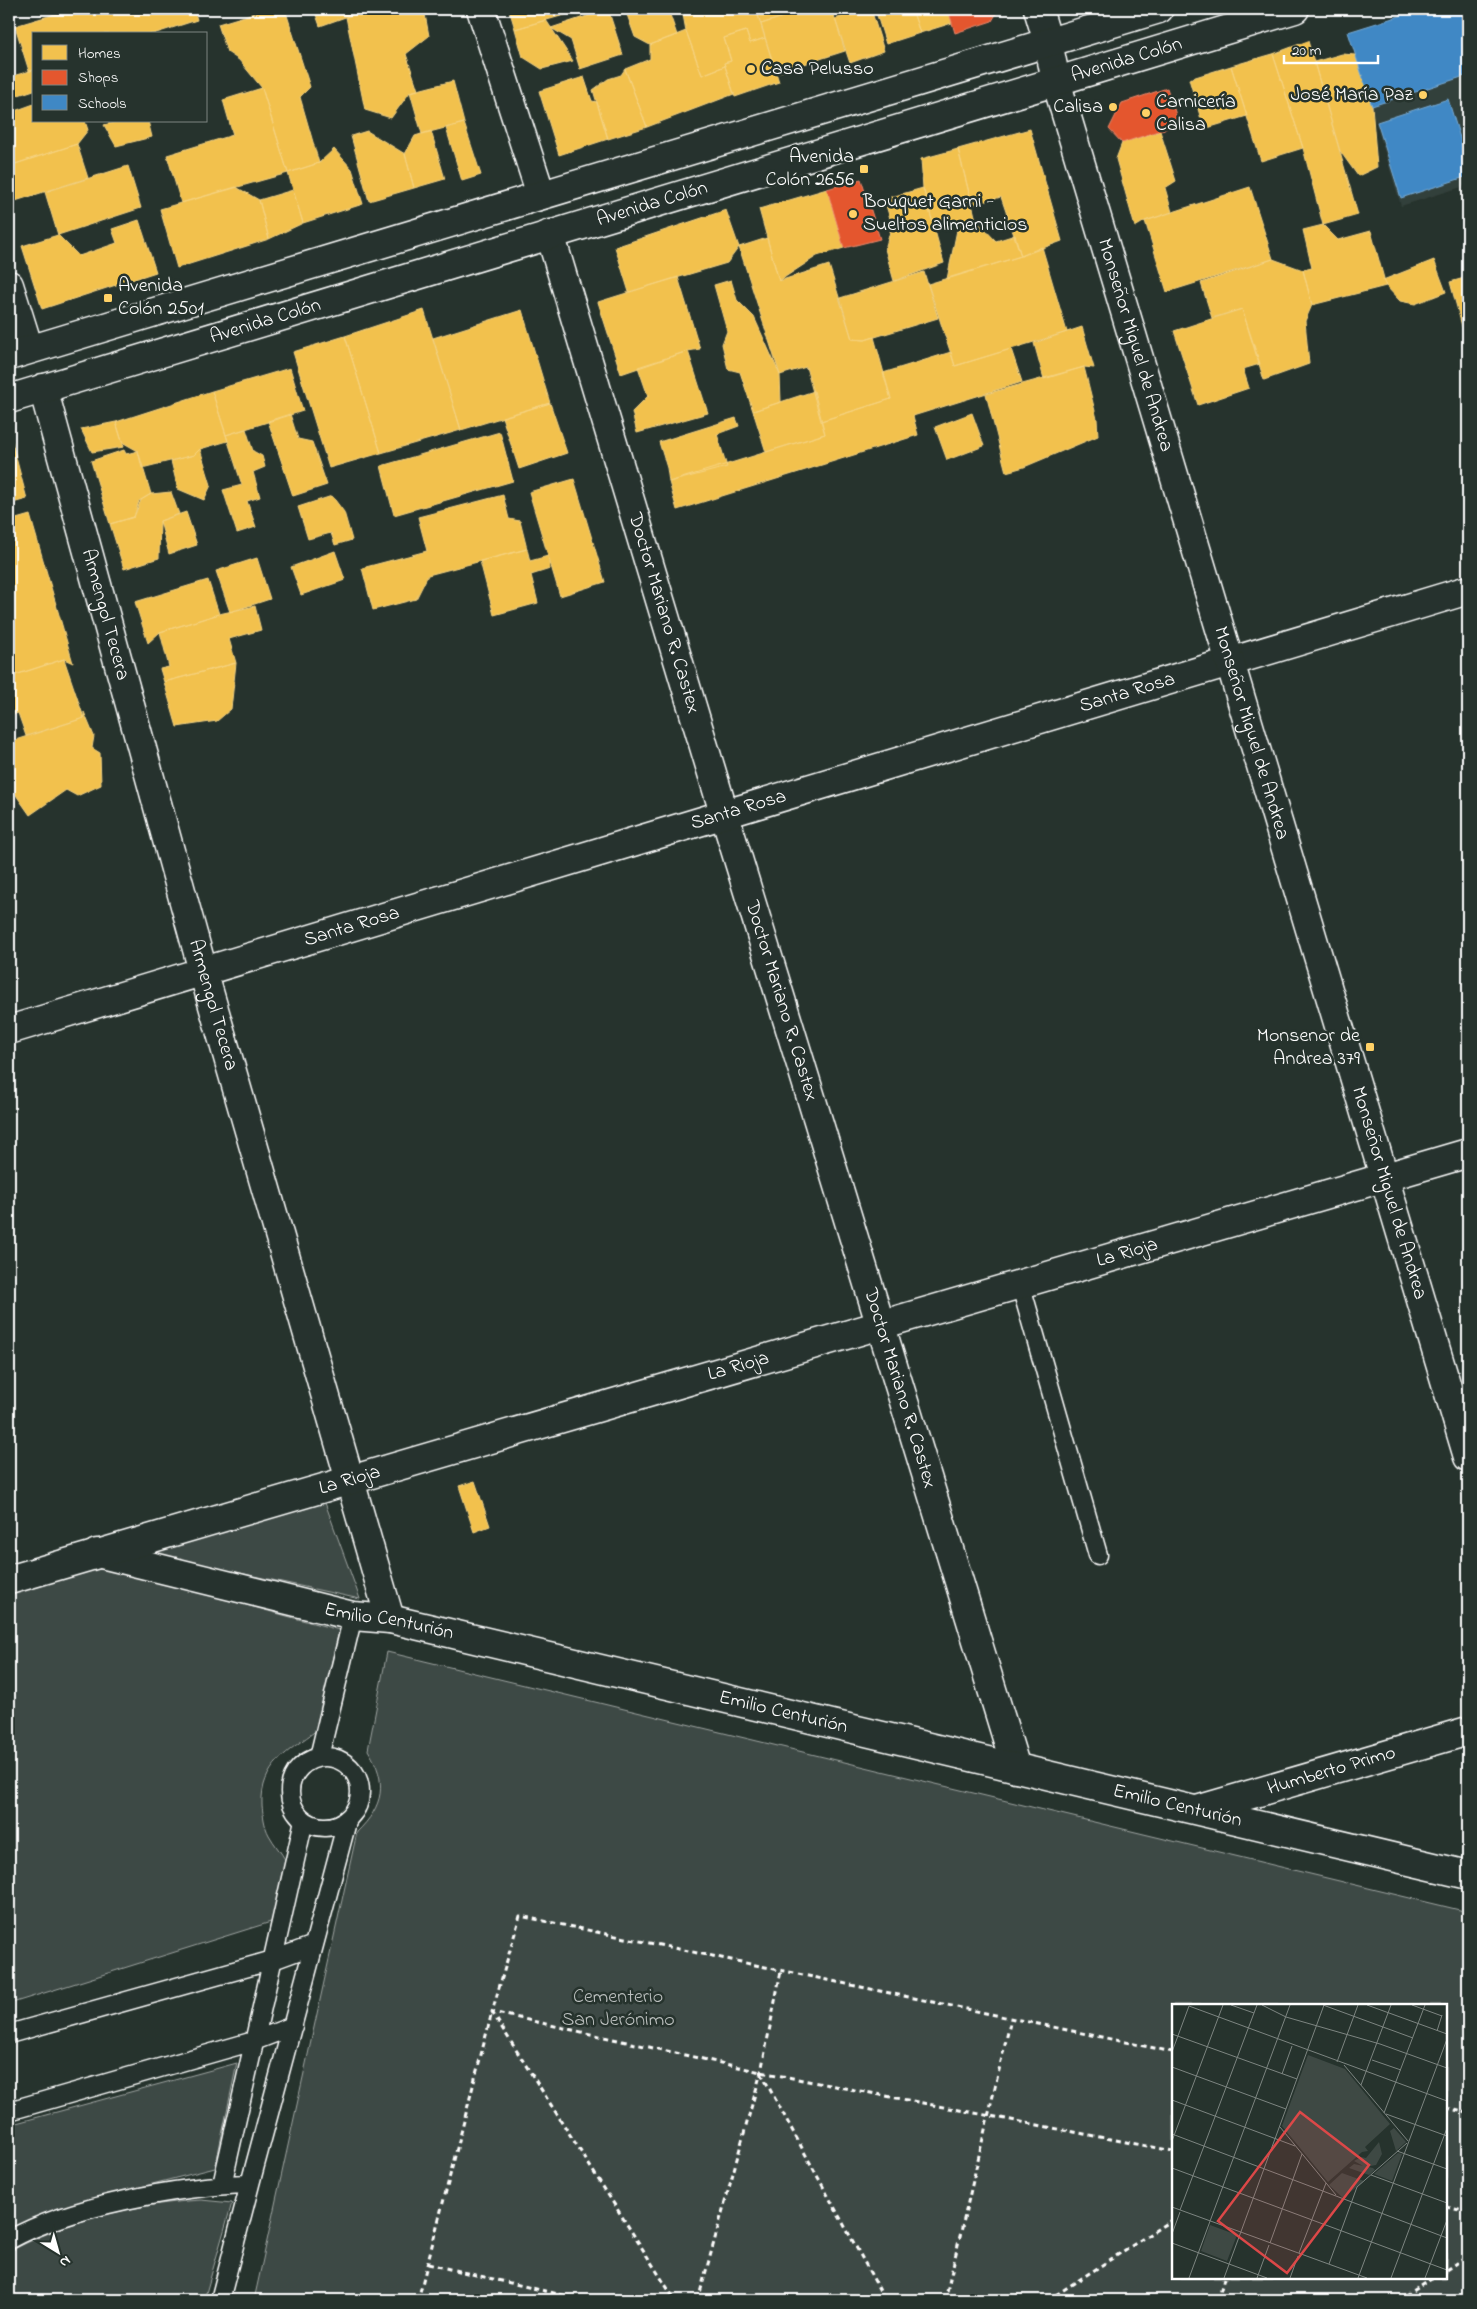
<svg xmlns="http://www.w3.org/2000/svg" width="1477" height="2309" font-family="'Indie Flower',sans-serif">
	<rect width="100%" height="100%" fill="#26332d"/>
	<filter id="ink" filterUnits="userSpaceOnUse"><feTurbulence type="fractalNoise" baseFrequency=".02" numOctaves="2"/><feDisplacementMap in="SourceGraphic" scale="10" xChannelSelector="R" yChannelSelector="G"/><feConvolveMatrix kernelMatrix="1 2 1 2 8 2 1 2 1" color-interpolation-filters="sRGB"/></filter>
	<g filter="url(#ink)">
		<path fill="#333f3a" d="M1422,9H1468V185L1401,206L1348,32Z"/>
		<path fill="#3e4944" stroke="#9ea4a2" fill-rule="evenodd" d="M324,1500L360,1599L148,1553Z
			M97,1565L339,1630L317,1730C289,1751 260,1765 262,1805C263,1814 264,1826 269,1835C274,1844 281,1852 286,1861L274,1921L9,2004V1592Z
			M387,1652L1468,1912V2300H254L357,1832C384,1806 388,1782 368,1750ZM1173,2005H1446V2278H1173Z
			M237,2063L215,2168L70,2205L9,2230V2125Z
			M201,2200L232,2203L204,2300H9V2252C67,2220 135,2204 201,2200Z"/>
		<path fill="#f2c14e" stroke="#f6d483" d="M72,9H194L197,20L153,34H34V70L29,71L15,26Z
			M268,9H285L310,87L300,97L319,163L288,173L262,88L239,60L227,52L218,24Z
			M314,9H368L320,26Z
			M369,9H424L429,36L406,54L418,90L410,92L391,118L365,110L346,17Z
			M509,9H566L568,14L515,29Z
			M608,9L623,55L580,69L571,40L551,28Z
			M625,9H668L677,35L650,45L635,37Z
			M682,9H756L765,38L750,43L746,31L724,38L731,61L724,63L725,66L702,75L686,31Z
			M756,9H808L761,24Z
			M808,9H832L845,51L776,73L761,24Z
			M866,9H871L884,51L850,63L835,19Z
			M875,9H912L920,33L886,44Z
			M912,9H948L952,23L920,33Z
			M546,20L573,61L542,69L523,57L515,29Z
			M686,31L702,75L725,66L734,94L647,127L625,69L650,59V45Z
			M746,31L750,43L765,38L779,82L735,97L724,63L731,61L724,38Z
			M1308,41L1358,215L1323,225L1303,148L1273,54Z
			M1273,54L1303,148L1261,161L1231,66Z
			M1342,54L1355,55L1372,106L1377,167L1358,176L1340,151L1314,62Z
			M1231,66L1247,116L1204,129L1189,79Z
			M625,69L647,127L608,139L593,90L608,79L621,75Z
			M34,70V90L9,98V77Z
			M584,77L592,101L597,102L608,139L559,155L539,91Z
			M453,81L464,123L422,134L410,92Z
			M262,88L288,173L181,203L167,155L233,135L223,100Z
			M34,104V121H85L88,130L77,144L15,164L9,146V113Z
			M119,121H148L152,137L116,146L104,125Z
			M464,123L481,175L462,181L446,128Z
			M1030,129L1062,241L1021,256L1001,197L972,205L958,149Z
			M367,131L405,154L414,188L369,201L351,136Z
			M431,131L445,179L414,188L405,154L415,136Z
			M1160,131L1176,181L1165,188L1172,212L1145,221L1135,227L1116,159L1122,143Z
			M77,144L88,178L9,203V166Z
			M334,149L352,169L363,204L303,223L288,173L319,163Z
			M958,149L976,220L935,230L923,188L921,159Z
			M128,166L141,208L58,235L45,192Z
			M236,187L259,200L269,239L177,268L160,209Z
			M1250,187L1273,259L1167,292L1145,221Z
			M923,188L944,263L894,281L885,249L892,225L884,199Z
			M827,189L844,248L817,256L779,281L759,209Z
			M293,190L303,223L269,239L259,200Z
			M726,210L739,247L727,263L629,292L615,247Z
			M139,220L156,272L42,309L22,246L58,235L79,256L117,243L112,229Z
			M976,220L996,241L1015,235L1021,256L947,279L957,230Z
			M1323,225L1338,240L1371,231L1386,286L1312,305L1303,270L1312,268L1303,230Z
			M767,238L779,281L829,265L852,339L865,340L874,337L891,399L821,421L806,367L780,375L739,247Z
			M1042,247L1067,332L955,366L928,284L1021,256Z
			M1273,259L1303,270L1312,305L1305,321L1309,364L1264,380L1242,309L1212,318L1201,283Z
			M1434,260L1446,292L1415,304L1400,301L1386,286L1383,280Z
			M924,272L938,318L865,340L852,339L840,298Z
			M678,277L700,349L688,351L621,374L598,302Z
			M1468,277V348L1450,282Z
			M731,280L737,300L754,317L780,375L781,402L753,411L740,372L728,369L722,344L727,331L714,285Z
			M1242,309L1260,364L1243,369L1249,388L1198,405L1174,331Z
			M424,310L461,430L381,453L345,336Z
			M522,310L550,403L461,430L433,338Z
			M1082,327L1094,368L1084,367L1044,379L1034,343Z
			M345,336L381,453L329,468L293,352Z
			M1011,349L1022,382L913,416L918,435L677,510L669,482L825,434L821,421L891,399L883,373L951,352L955,366Z
			M688,351L708,413L637,433L632,412L648,396L638,367Z
			M1084,367L1097,419L1098,436L1024,467L1006,472L986,394Z
			M290,368L303,411L226,435L212,391Z
			M212,391L228,441L200,449L194,455L142,468L138,451L122,442L116,422Z
			M814,391L825,434L766,452L753,411Z
			M550,403L567,453L519,469L502,417Z
			M972,413L984,446L947,460L935,427Z
			M290,414L298,439L312,442L327,485L293,496L268,421Z
			M736,418L739,426L717,434L727,467L669,482L667,468L659,442Z
			M116,422L124,447L92,452L81,429Z
			M246,429L253,451L262,456L265,467L253,472L260,497L247,501L256,527L237,533L223,490L242,485L226,435Z
			M9,431L27,499L9,504Z
			M500,432L513,481L394,515L381,466Z
			M200,449L211,485L204,500L178,489L171,461L194,455Z
			M124,450L126,454L138,451L151,494L139,501L134,517L110,524L91,461Z
			M574,479L605,582L560,596L529,492Z
			M171,492L179,514L160,521L159,558L124,569L110,524L134,517L141,500L151,494Z
			M503,495L509,519L520,521L527,549L428,575L416,599L373,610L362,568L427,551L418,517Z
			M332,496L344,512L352,540L335,545L331,533L308,539L298,507Z
			M186,512L197,545L169,554L160,521Z
			M30,515L73,663L64,659L9,677V521Z
			M527,549L530,561L548,556L550,569L531,575L538,603L494,615L480,561Z
			M335,551L345,580L301,595L291,567Z
			M257,558L270,599L230,612L216,571Z
			M208,580L219,614L160,632L148,643L135,602Z
			M255,606L261,630L229,639L236,663L164,682L160,669L169,667L160,632L219,614Z
			M64,659L84,718L26,736L18,713L9,716V677Z
			M236,663L231,709L217,721L177,727L164,682Z
			M84,712L94,736L92,748L100,753L101,785L77,796L66,790L30,815L9,785V742L84,718Z
			M475,1481L490,1526L474,1532L459,1486Z"/>
		<path fill="#e4572e" stroke="#ec896d" d="M948,9H999L992,21L955,33Z
			M1167,88L1179,124L1122,143L1109,129L1122,103Z
			M861,179L880,239L844,248L827,189Z"/>
		<path fill="#3f88c5" stroke="#79acd6" d="M1422,9H1468V75L1372,106L1348,32Z
			M1448,99L1468,164V176L1401,198L1377,122Z"/>
		<g fill="none" stroke-linecap="round" stroke-linejoin="round">
			<g stroke="#fff" stroke-width="21">
				<path id="lane" d="M1020,1283L1098,1555
					M319,1757L353,1616
					M290 1792a35 35 0 1 1 70 0a35 35 0 1 1-70 0Z
					M9,2034L273,1960L314,1945
					M9,2111L254,2041L293,2026
					M250,2184L348,1818
					M222,2185L304,1820
					M9,2240C70,2206 179,2186 250,2184L220,2300"/>
			</g>
			<g stroke="#fff" stroke-width="31">
				<g id="street">
					<path d="M481,9L541,195"/>
					<path id="s1" d="M550,234L724,813L1016,1768"/>
					<path d="M9,285L29,349"/>
					<path id="s2" d="M43,388L203,971L390,1619"/>
					<path id="s3" d="M9,1030L1468,590"/>
					<path id="s4" d="M97,1553L353,1616L390,1619L1468,1875"/>
					<path id="s5" d="M9,1580L1468,1153"/>
					<path id="s6" d="M1197,1810L1468,1731"/>
				</g>
			</g>
			<g stroke="#fff" stroke-width="31">
				<g id="secondary">
					<path id="s7" d="M1038,9L1048,42L1056,81L1468,1457"/>
				</g>
			</g>
			<g stroke="#fff" stroke-width="31">
				<g id="primary">
					<path d="M9,356L1159,9"/>
					<path id="s8" d="M9,399L1295,9"/>
				</g>
			</g>
			<path stroke="#fff" stroke-width="3" stroke-dasharray="5 4" stroke-linecap="butt" d="M1173,2052L520,1916L492,2012L761,2072L1173,2151
				M761,2073L885,2300
				M1446,2108L1468,2113
				M1446,2206L1468,2211
				M428,2264L584,2300
				M1446,2270L1468,2255
				M418,2300L492,2012L675,2300
				M698,2300L761,2072L781,1971
				M945,2300L1011,2019
				M1048,2300L1173,2219
				M1218,2300L1224,2278
				M1397,2300L1433,2278"/>
			<use href="#lane" stroke="#26332d" stroke-width="18"/>
			<use href="#street" stroke="#26332d" stroke-width="28"/>
			<use href="#secondary" stroke="#26332d" stroke-width="28"/>
			<use href="#primary" stroke="#26332d" stroke-width="28"/>
		</g>
	</g>
	<g fill="#ffd166" stroke="#26332d" stroke-width="2">
		<circle cx="751" cy="69" r="5"/>
		<circle cx="1423" cy="95" r="5"/>
		<circle cx="1113" cy="107" r="5"/>
		<circle cx="1146" cy="113" r="5"/>
		<rect x="859" y="164" width="10" height="10" rx="2.5"/>
		<circle cx="853" cy="214" r="5"/>
		<rect x="103" y="293" width="10" height="10" rx="2.5"/>
		<rect x="1365" y="1042" width="10" height="10" rx="2.5"/>
	</g>
	<g text-anchor="middle" dominant-baseline="central" stroke-width="5" stroke-linejoin="round" paint-order="stroke">
		<g font-size="20" fill="#fff" stroke="#26332d">
			<text stroke="none"><textPath href="#s8" startOffset="1168">Avenida Colón</textPath></text>
			<text stroke="none"><textPath href="#s8" startOffset="672">Avenida Colón</textPath></text>
			<text stroke="none"><textPath href="#s8" startOffset="268">Avenida Colón</textPath></text>
			<text stroke="none"><textPath href="#s7" startOffset="350">Monseñor Miguel de Andrea</textPath></text>
			<text stroke="none"><textPath href="#s2" startOffset="235">Armengol Tecera</textPath></text>
			<text stroke="none"><textPath href="#s1" startOffset="396">Doctor Mariano R. Castex</textPath></text>
			<text stroke="none"><textPath href="#s3" startOffset="1168">Santa Rosa</textPath></text>
			<text stroke="none"><textPath href="#s7" startOffset="755">Monseñor Miguel de Andrea</textPath></text>
			<text stroke="none"><textPath href="#s3" startOffset="762">Santa Rosa</textPath></text>
			<text stroke="none"><textPath href="#s3" startOffset="358">Santa Rosa</textPath></text>
			<text stroke="none"><textPath href="#s1" startOffset="801">Doctor Mariano R. Castex</textPath></text>
			<text stroke="none"><textPath href="#s2" startOffset="640">Armengol Tecera</textPath></text>
			<text stroke="none"><textPath href="#s7" startOffset="1235">Monseñor Miguel de Andrea</textPath></text>
			<text stroke="none"><textPath href="#s5" startOffset="1165">La Rioja</textPath></text>
			<text stroke="none"><textPath href="#s5" startOffset="760">La Rioja</textPath></text>
			<text stroke="none"><textPath href="#s1" startOffset="1206">Doctor Mariano R. Castex</textPath></text>
			<text stroke="none"><textPath href="#s5" startOffset="355">La Rioja</textPath></text>
			<text stroke="none"><textPath href="#s4" startOffset="300">Emilio Centurión</textPath></text>
			<text stroke="none"><textPath href="#s4" startOffset="705">Emilio Centurión</textPath></text>
			<text stroke="none"><textPath href="#s6" startOffset="140">Humberto Primo</textPath></text>
			<text stroke="none"><textPath href="#s4" startOffset="1110">Emilio Centurión</textPath></text>
		</g>
		<g font-size="20" fill="#fff" stroke="#26332d" text-anchor="start">
			<text x="761" y="69">Casa Pelusso</text>
			<text x="1413" y="95" text-anchor="end">José María Paz</text>
			<text x="1156" y="102">Carnicería<tspan x="1156" dy="23">Calisa</tspan></text>
			<text x="1103" y="107" text-anchor="end">Calisa</text>
			<text x="854" y="157" text-anchor="end">Avenida<tspan x="854" dy="23">Colón 2656</tspan></text>
			<text x="863" y="202">Bouquet Garni -<tspan x="863" dy="23">Sueltos alimenticios</tspan></text>
			<text x="118" y="286">Avenida<tspan x="118" dy="23">Colón 2501</tspan></text>
			<text x="1360" y="1036" text-anchor="end">Monsenor de<tspan x="1360" dy="23">Andrea 379</tspan></text>
		</g>
		<g font-size="20" fill="#bbbfbe" stroke="#26332d">
			<text x="618" y="1997">Cementerio<tspan x="618" dy="23">San Jerónimo</tspan></text>
		</g>
	</g>
	<g transform="translate(1172 2004)">
		<rect width="275" height="275" fill="#26332d"/>
		<path d="M136,51L173,65L218,120L193,143L196,147L190,148L156,178L110,122ZM222,124L234,138L224,147L218,127ZM207,138L210,150L204,161L193,163L182,157L189,153L194,154ZM226,149L230,150L220,177L202,170ZM182,160L201,164L203,166L197,171L177,164ZM170,169L192,177L171,194L157,181ZM38,221L65,231L55,257L29,247Z" fill="#3e4944"/>
		<path fill="none" stroke="#7d8581" stroke-width="1" d="M59,1L82,9M90,1L114,13L208,40L275,64M151,1L241,34M195,1L275,30M240,1L270,12M265,27L270,11M0,30L125,75M0,48L17,2L275,97M200,56L229,66M165,58L186,1M172,61L236,137M0,63L114,105M110,70L120,42M189,81L219,1M0,96L123,142M212,109L253,1M214,110L275,132M108,123L164,191M0,130L275,234M0,137L51,1M225,147L275,165M0,164L275,266M199,171L275,199M0,203L195,274M8,206L85,1M0,230L8,208M0,239L95,274M98,239L130,150M127,249L154,179M157,260L185,183L235,139M17,274L118,1M52,274L152,1M85,274L97,241M118,274L126,252M186,274L275,35M219,274L275,124M253,274L275,216"/>
		<path fill="#dc4848" fill-opacity="0.15" stroke="#dc4848" stroke-width="2.5" d="M128,108L197,161L115,269L46,217Z"/>
		<rect width="275" height="275" fill="none" stroke="#fff" stroke-width="2.5"/>
	</g>
	<rect width="1477" height="2309" fill="none" stroke="#26332d" stroke-width="30"/>
	<rect x="15" y="15" width="1447" height="2279" fill="none" stroke="#fff" stroke-width="2" filter="url(#ink)"/>
	<rect x="32" y="32" width="175" height="90" fill="#26332d" stroke="#7d8581"/>
	<rect x="42" y="45" width="25" height="15" fill="#f2c14e" stroke="#7d8581"/>
	<text x="78" y="58" font-size="15" fill="#ffffff">Homes</text>
	<rect x="42" y="70" width="25" height="15" fill="#e4572e" stroke="#7d8581"/>
	<text x="78" y="82" font-size="15" fill="#ffffff">Shops</text>
	<rect x="42" y="95" width="25" height="15" fill="#3f88c5" stroke="#7d8581"/>
	<text x="78" y="108" font-size="15" fill="#ffffff">Schools</text>
	<g transform="translate(58 2252) rotate(143)" stroke="#26332d" stroke-width="4" paint-order="stroke">
	<path d="M0-4L9 19L0 12L-9 19Z" fill="#ffffff"/>
	<text y="-8" font-size="14" font-weight="bold" text-anchor="middle" fill="#ffffff">N</text>
	</g>
	<path d="M1284 55v8h94v-8" fill="none" stroke="#ffffff" stroke-width="2.5"/>
	<text x="1292" y="55" font-size="15" fill="#ffffff" stroke="#26332d" stroke-width="4" paint-order="stroke">20 m</text>
</svg>
